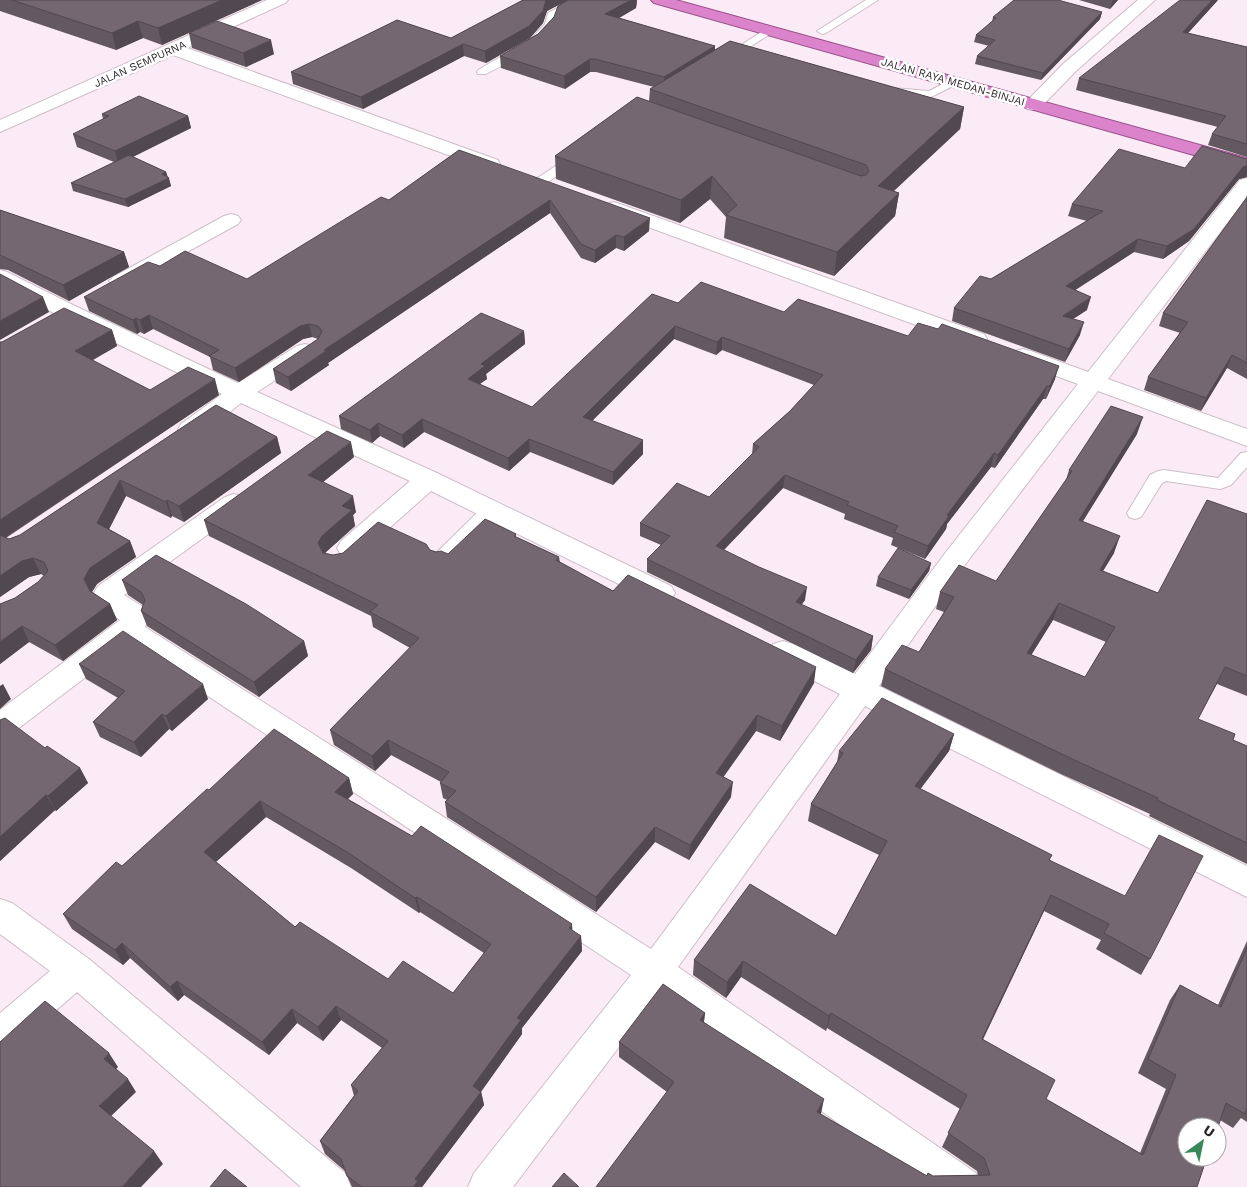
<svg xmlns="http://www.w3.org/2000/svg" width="1247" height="1187" font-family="'Work Sans',sans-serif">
	<rect width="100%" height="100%" fill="#faebf6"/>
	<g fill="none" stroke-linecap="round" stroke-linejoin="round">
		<g stroke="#cdbec9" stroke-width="2">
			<path id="service" d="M572,0H584L557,17C549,47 510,60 486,74H478L477,72L478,70L531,39L545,24L548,13Z
				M866,0H878L826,33L822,34L817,31Z
				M769,27L773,28V32L730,60L726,61L721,58Z
				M953,79L958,82L957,84L931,97L893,94L887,91L893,88L929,91Z
				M575,153L579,154L581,157L579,160L544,185H536L534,182L536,179Z
				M1247,452V467L1231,485L1220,489L1166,481L1162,483L1141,517L1135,519L1129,517L1127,513L1150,475L1158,471L1164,470L1218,478L1241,453Z
				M491,503L497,505L499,509L497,513L445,564L439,566L433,564L430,560L433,556L485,505Z"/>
		</g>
		<g stroke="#cdbec9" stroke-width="2">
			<path id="minor" d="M267,0H288L285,3L187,48L498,160L500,164L498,168L491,170L484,168L173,55L0,132V120Z
				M1138,0H1155L1075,72L1039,109L1033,110L1027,109L1024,105L1027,101L1063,64Z
				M1247,178V197L1108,379L1247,429V446L1098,391L964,566L879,686L1247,866V897L865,706L678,967L976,1173L982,1187H927L659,994L513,1187H468L474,1173L631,975L129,644L11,734L0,738V710L120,620L98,605L92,596L98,586L225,497L234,494L243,497L247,503L243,509L124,595L145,608L149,615L145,627L651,949L840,694L773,660L769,652L773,644L783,641L793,644L855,674L946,552L1078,384L1015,361L1012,356L1015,351L1023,349L1031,351L1088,372L1240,180Z
				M614,202L984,334L987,339L984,344L976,346L968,344L607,212L604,208L607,204Z
				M231,214L238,216L241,220L238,224L127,285L120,287L113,285L109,281L113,277L224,216Z
				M0,270L7,272L75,306L238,383L297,346L305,344L313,346L316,351L313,356L257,392L437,473L671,586L675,593L671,600L661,603L651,600L431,491L359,555L350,557L341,555L337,548L341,541L410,481L241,403C225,415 203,440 181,434L178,429L181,424L222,394L59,316L0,284Z
				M0,899L12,903L89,959L345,1173L351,1187H301L77,992L13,1048L0,1053V1013L50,971L0,934Z"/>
		</g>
		<g stroke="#99508a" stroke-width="2">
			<path id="trunk" d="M651,0H676L1247,158V170L654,3Z"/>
		</g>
		<use href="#service" fill="#fff" fill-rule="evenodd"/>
		<use href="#minor" fill="#fff" fill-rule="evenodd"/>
		<use href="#trunk" fill="#dc84cb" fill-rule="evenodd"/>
	</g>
	<path fill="#655961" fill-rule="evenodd" d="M0,0H262L162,45L143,38L116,50L0,11Z
		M523,0H637L636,8L619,18L715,46V50L730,41L964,107L960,129L894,191L899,193L895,216L834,276L724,238L726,217L710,199L680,223L556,179L555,156L637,97L649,101L650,89L654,87L596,72H590L565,89L501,68L500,56L538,34L554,17L558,6L566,1L547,11L543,23L530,38L486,63L464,56L363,109L293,84L291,72L397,20L451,38Z
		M1079,0H1118L1110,9Z
		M1218,0L1188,33L1247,47V157L1208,145L1212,134L1218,127L1076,90L1079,78Z
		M1102,12L1100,19L1041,80L975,64L977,56L989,46L974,42L976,35L992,22L993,17Z
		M189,33L274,54L246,67L192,48Z
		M102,114L188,116L191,128L133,157L166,172L171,186L128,207L73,191L71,183L114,162L77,147L73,134L103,119Z
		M459,150L649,231L624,251L616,248L595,263L581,258L550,213L328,363L329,365L291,391L276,383L273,369L318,339L312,337L303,339L239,382L213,370L210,357L153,329L144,334L140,332L137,334L89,311L84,297L160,266L247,279L389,200Z
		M1247,159V177L1239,179L1189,241L1163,259L1134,252L1075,290L1087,310L1073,319L1080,335L1065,362L952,321L954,308L991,279L1087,221L1068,216L1072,204L1185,168Z
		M1247,195V379L1227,368L1201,411L1144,390L1148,377L1180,333L1159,326L1163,313L1246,199Z
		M0,210L124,252L129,267L69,301L8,270L0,269Z
		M678,303L784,312L908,336L1055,379L1046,399H1043L995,468L991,467L947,524L946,529L925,559L891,545L893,538L844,519L845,514L783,488L724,550L805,600L801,605L873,636L871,650L853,673L647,572V559L661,545L640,536V523L709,497L752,454L753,444L790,411L814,385L722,350L716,355L674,339L592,421L643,454L613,485L530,452L509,471L424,432L404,448L380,436L372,443L341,429L339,416L524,331L525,344L486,374L487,379L479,384L532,407Z
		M112,330L117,346L92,360L150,390L219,395L6,538L9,539L20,535L216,405L277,437L281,453L184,522L172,516L171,518L126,496L109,529L130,541L136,557L97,584L92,592L110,604L117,620L63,661L29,642L0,664V604L15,598L38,582L44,576L41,574L29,577L0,597V342Z
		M1137,434L1083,521L1114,553L1103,571L1158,593L1247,514V696L1217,684L1198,719L1233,740L1247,746V864L1149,816L1150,814L1063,775L881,686L885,669L919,652L944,612L936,609L940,592L996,581L1066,480L1069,470ZM1053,620L1106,642L1085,677L1031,655Z
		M354,457L323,482L356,512L353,515L355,526L326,552L325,553L333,555L430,550L436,552L448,554L516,534V537L559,557L560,562L613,591L814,683L780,741L756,731L723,777L731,797L689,860L655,842L596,912L447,817L445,802L447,800L443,798L440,783L441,782L391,755L375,771L334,745L330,730L410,648L373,627L371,616L209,536L204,520Z
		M931,563L929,571L909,599L876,586L878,577Z
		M122,580L304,641L308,656L259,697L147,626L141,611L143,605L128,595Z
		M79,664L208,699L172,731L169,729L141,757L100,737L93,722L118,698L86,679Z
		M0,720L45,748L80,768L88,783L56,811L55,810L0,861Z
		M954,734L949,751L920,789L1050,860L1150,959L1141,975L1096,949L1101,940L1044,911L983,1039L1046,1099L1140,1153L1166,1089L1138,1073L1170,1000L1180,985L1218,1005L1247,941V1122L1241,1118L1233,1128L1220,1120L1197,1187H596L667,1092L619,1057V1042L705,1013L704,1022L820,1114L927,1176L978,1175L977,1171L942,1147L960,1109L827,1028L826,1031L741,977L726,998L693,975L694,960L836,936L879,855L808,821L811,804L837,762L839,751Z
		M349,778L353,794L348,799L581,936L582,951L522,1028V1034L481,1091L484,1105L422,1187H352L345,1171L325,1154L320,1141L354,1096L351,1085L382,1048L341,1020L323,1041L297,1023L269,1055L184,995L178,1001L130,958L123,965L72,929L63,914L122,866L209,790ZM266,817L351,868L419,913L420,912L484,953L453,993L388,979L295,927L216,862Z"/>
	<path fill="#52484f" d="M222,0H262L162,45L158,28Z
		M546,0H568L547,11L543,23L530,38L486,63L485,51Z
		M631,0H637L636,8L605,26V14Z
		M1113,0H1118L1110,9L1112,2Z
		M1212,0H1218L1179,43L1183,32Z
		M1102,12L1100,19L1041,80L1043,73Z
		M138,21L143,38L116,50L112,33Z
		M271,40L274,54L246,67L243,53Z
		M463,44L464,56L363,109L361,97Z
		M715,46L714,58L663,90L664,77Z
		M590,59V72L565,89L564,76Z
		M964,107L960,129L874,209L878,186Z
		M188,116L191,128L118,164L115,151Z
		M1247,166V177L1239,179L1189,241L1163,259L1167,246L1243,167Z
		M166,172L168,178H169L171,186L128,207L125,199Z
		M712,176L710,199L680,223L681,200Z
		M899,193L895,216L834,276L837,252Z
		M550,200V213L328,363L329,365L291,391L288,377L324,350Z
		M650,218L649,231L624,251V237Z
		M616,235V248L595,263V250Z
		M1138,239L1134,252L1063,298L1066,286Z
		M124,252L129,267L69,301L63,285Z
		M43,297L49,312L0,340V321Z
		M1091,297L1087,310L1059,328L1063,316Z
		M149,315L153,329L144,334L140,320Z
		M136,318L140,332L137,334L133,320Z
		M1084,322L1080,335L1065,362L1069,349Z
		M309,324L312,337L303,339L239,382L235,368L300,326Z
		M675,326L674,339L583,430V417Z
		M112,330L117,346L81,367L75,351Z
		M524,331L525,344L486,374L487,379L469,392L468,379L481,364Z
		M722,337V350L716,355L717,342Z
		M1232,355L1227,368L1201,411L1206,398Z
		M1059,366L1055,379L1046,399L1050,386Z
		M215,379L219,395L7,536L2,543L0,538V520Z
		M1047,386L1043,399L995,468L998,455Z
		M1143,417L1137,434L1073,537L1079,520Z
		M422,419L424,432L404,448L402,435Z
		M378,423L380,436L372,443L370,430Z
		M277,437L281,453L184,522L179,506Z
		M529,439L530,452L509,471L508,458Z
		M643,440V454L613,485V472Z
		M351,442L354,457L312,491L308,475Z
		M994,453L991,467L947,524L946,529L925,559L928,546L947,515Z
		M785,475L783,488L715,559L716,546Z
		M120,480L126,496L104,539L97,523Z
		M353,496L356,512L353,515L355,526L326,552L321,559L318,543L342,506Z
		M167,500L172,516L171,518L166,502Z
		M1120,536L1114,553L1093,587L1100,570Z
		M130,541L136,557L97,584L90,595L84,579L90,568Z
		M33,558L41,574L29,577L0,597V576L22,561Z
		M931,563L929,571L909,599L911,590Z
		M807,587L805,600L794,615L796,602Z
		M1059,603L1053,620L1022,670L1027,653Z
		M110,604L117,620L63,661L55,645Z
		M22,626L29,642L0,664V642Z
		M873,636L871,650L853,673L856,660Z
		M304,641L308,656L259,697L254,682Z
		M816,667L814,683L780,741L782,726Z
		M3,684L11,699L0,709V686Z
		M203,684L208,699L172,731L166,716Z
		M162,714L169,729L141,757L134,742Z
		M757,715L756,731L715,789L716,773Z
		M954,734L949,751L910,803L915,786Z
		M388,740L391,755L375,771L372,756Z
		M80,768L88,783L56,811L48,796Z
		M349,778L353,794L339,807L335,792Z
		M733,782L731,797L689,860L690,845Z
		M46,795L55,810L0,861V837Z
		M260,801L266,817L210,867L204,852Z
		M655,827V842L596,912V897Z
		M1051,895L1044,911L976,1054L982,1039Z
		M417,897L420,912L419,913L415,898Z
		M572,924L573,939L569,928Z
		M581,936L582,951L522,1028V1034L476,1099L473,1086L517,1018Z
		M122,943L130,958L123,965L115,950Z
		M743,961L741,977L726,998L727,982Z
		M177,981L184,995L178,1001L170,987Z
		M336,1006L341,1020L323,1041L318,1027Z
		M292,1009L297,1023L269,1055L262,1042Z
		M705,1013L703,1028L700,1020Z
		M831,1013L827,1028L826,1031L829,1016Z
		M109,1053L118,1067L113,1072L104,1059Z
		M128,1079L136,1092L108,1119L99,1106Z
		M481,1092L484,1105L422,1187H413L415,1179Z
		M824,1099L821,1114L813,1126L817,1112Z
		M154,1151L163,1164L141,1187H122Z"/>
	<path fill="#756771" stroke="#52484f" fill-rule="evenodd" d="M12,0H222L158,28L138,21L112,33Z
		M523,0H546L543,11L529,26L485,51L463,44L361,97L291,72L397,20L451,38Z
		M568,0H631L605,14L715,46L664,77L595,59H590L564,76L500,56L538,34L554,17L558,6Z
		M1014,0H1058L1102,12L1043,73L977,56L995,40L976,35L996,18L993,17Z
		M1180,0H1212L1183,32L1247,47V144L1212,134L1226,116L1079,78Z
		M217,21L271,40L243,53L189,33Z
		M730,41L964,107L878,186L899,193L837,252L726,215L737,205L712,176L681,200L555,156L637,97L861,176L866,175L869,171L866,165L650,89Z
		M139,96L188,116L115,151L73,134L109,116L102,114Z
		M1202,146L1247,159V166L1243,167L1194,229L1167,246L1138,239L1066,286L1091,297L1063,316L1084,322L1069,349L954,308L980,276L991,279L1103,211L1072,204L1119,149L1185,168Z
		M459,150L650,218L624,237L616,235L595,250L581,244L550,200L324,350L326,351L288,377L273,369L318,339L322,331L318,326L309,324L300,326L235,368L209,356L219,350L149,315L140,320L136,318L133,320L84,297L148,262L160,266L185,251L247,279L381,197L389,200Z
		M129,155L166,172L162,174L169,178L125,199L71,183Z
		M1247,197V363L1232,355L1206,398L1148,377L1188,322L1163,313Z
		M0,210L124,252L63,285L0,255Z
		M0,274L43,297L0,321Z
		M701,282L784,312L798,299L908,336L918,323L938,329L942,324L1059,366L1050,386H1047L998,455L994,453L947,515L949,516L928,546L894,532L898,526L847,505L849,502L785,475L716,546L759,567L807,587L796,602L873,636L856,660L647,559L670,536L640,523L677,483L709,497L759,447L753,444L790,411L823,375L722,337L717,342L675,326L583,417L643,440L613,472L529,439L508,458L422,419L402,435L378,423L370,430L339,416L481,313L524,331L481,364L485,366L468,379L532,407L652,294L678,303Z
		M64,308L112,330L75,351L150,390L188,367L215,379L0,520V342H2Z
		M216,405L277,437L179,506L167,500L166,502L120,480L97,523L130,541L90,568L84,579L90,591L110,604L55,645L22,626L0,642V604L15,598L38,582L48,571L44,562L33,558L22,561L0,576V535L9,539L20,535Z
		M1111,406L1143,417L1079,520L1120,536L1100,570L1158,593L1207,500L1247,514V676L1225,667L1198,719L1235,734L1233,740L1247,746V843L1157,800L1158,798L1070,758L885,669L902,645L919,652L954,597L940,592L959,565L996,581L1072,471L1069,470ZM1059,603L1115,627L1085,677L1027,653Z
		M327,431L351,442L308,475L353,496L342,506L352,510L322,536L318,543L323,553L333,555L343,553L378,522L426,544L430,550L436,552L441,551L448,554L485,519L516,534L514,536L559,557L556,560L613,591L628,575L816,667L782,726L757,715L716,773L733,782L690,845L655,827L596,897L445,802L456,791L440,783L449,772L388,740L372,756L330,730L419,638L370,612L378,605L204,520Z
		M898,548L931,563L911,590L878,577Z
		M156,555L246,604L304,641L254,682L141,611L145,600L141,592L122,580Z
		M123,631L203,684L166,716L162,714L134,742L93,722L125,691L79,664Z
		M882,698L954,734L915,786L1052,855L1049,860L1125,896L1159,835L1203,856L1150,959L1104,933L1109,924L1051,895L982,1039L1055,1080L1046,1099L1143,1155L1176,1075L1148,1059L1180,985L1221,1007L1247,948V1107L1245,1114L1226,1103L1217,1130V1127H1187V1157H1207L1197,1187H596L674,1082L619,1042L663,984L705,1013L700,1020L824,1099L817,1112L927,1176L928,1173L933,1176L990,1175L984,1158L948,1133L967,1095L831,1013L829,1016L743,961L727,982L694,960L750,884L836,936L887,841L811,804L843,753L839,751Z
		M5,718L45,748L47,746L80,768L48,796L46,795L0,837V720Z
		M274,729L349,778L335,792L412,836L421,826L572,924L569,928L581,936L517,1018L521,1020L473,1086L481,1092L415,1179L418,1181L413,1187H362L347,1176L341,1159L320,1141L358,1091L351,1085L388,1041L336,1006L318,1027L292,1009L262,1042L177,981L170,987L122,943L115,950L63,914L116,862L122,866L207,789L209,790ZM260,801L347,852L415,898L417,897L491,944L453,993L403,961L388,979L300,922L295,927L204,852Z
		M45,1001L109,1053L104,1059L128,1079L99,1106L154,1151L122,1187H0V1042Z
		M225,1169L247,1187H210Z
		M564,1173L579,1187H552Z"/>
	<g text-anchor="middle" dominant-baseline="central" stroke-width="5" stroke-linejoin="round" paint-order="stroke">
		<g font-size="11" fill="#2c262a" stroke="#fff">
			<text transform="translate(140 64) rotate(-24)">JALAN SEMPURNA</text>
			<text transform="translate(953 82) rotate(16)">JALAN RAYA MEDAN-BINJAI</text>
		</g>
	</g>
	<g transform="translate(1202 1142) rotate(33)"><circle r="24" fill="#ffffff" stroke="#aba8aa"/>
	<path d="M0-4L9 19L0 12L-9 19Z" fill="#38895a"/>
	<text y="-8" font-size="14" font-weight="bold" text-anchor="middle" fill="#2c262a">U</text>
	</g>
</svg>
